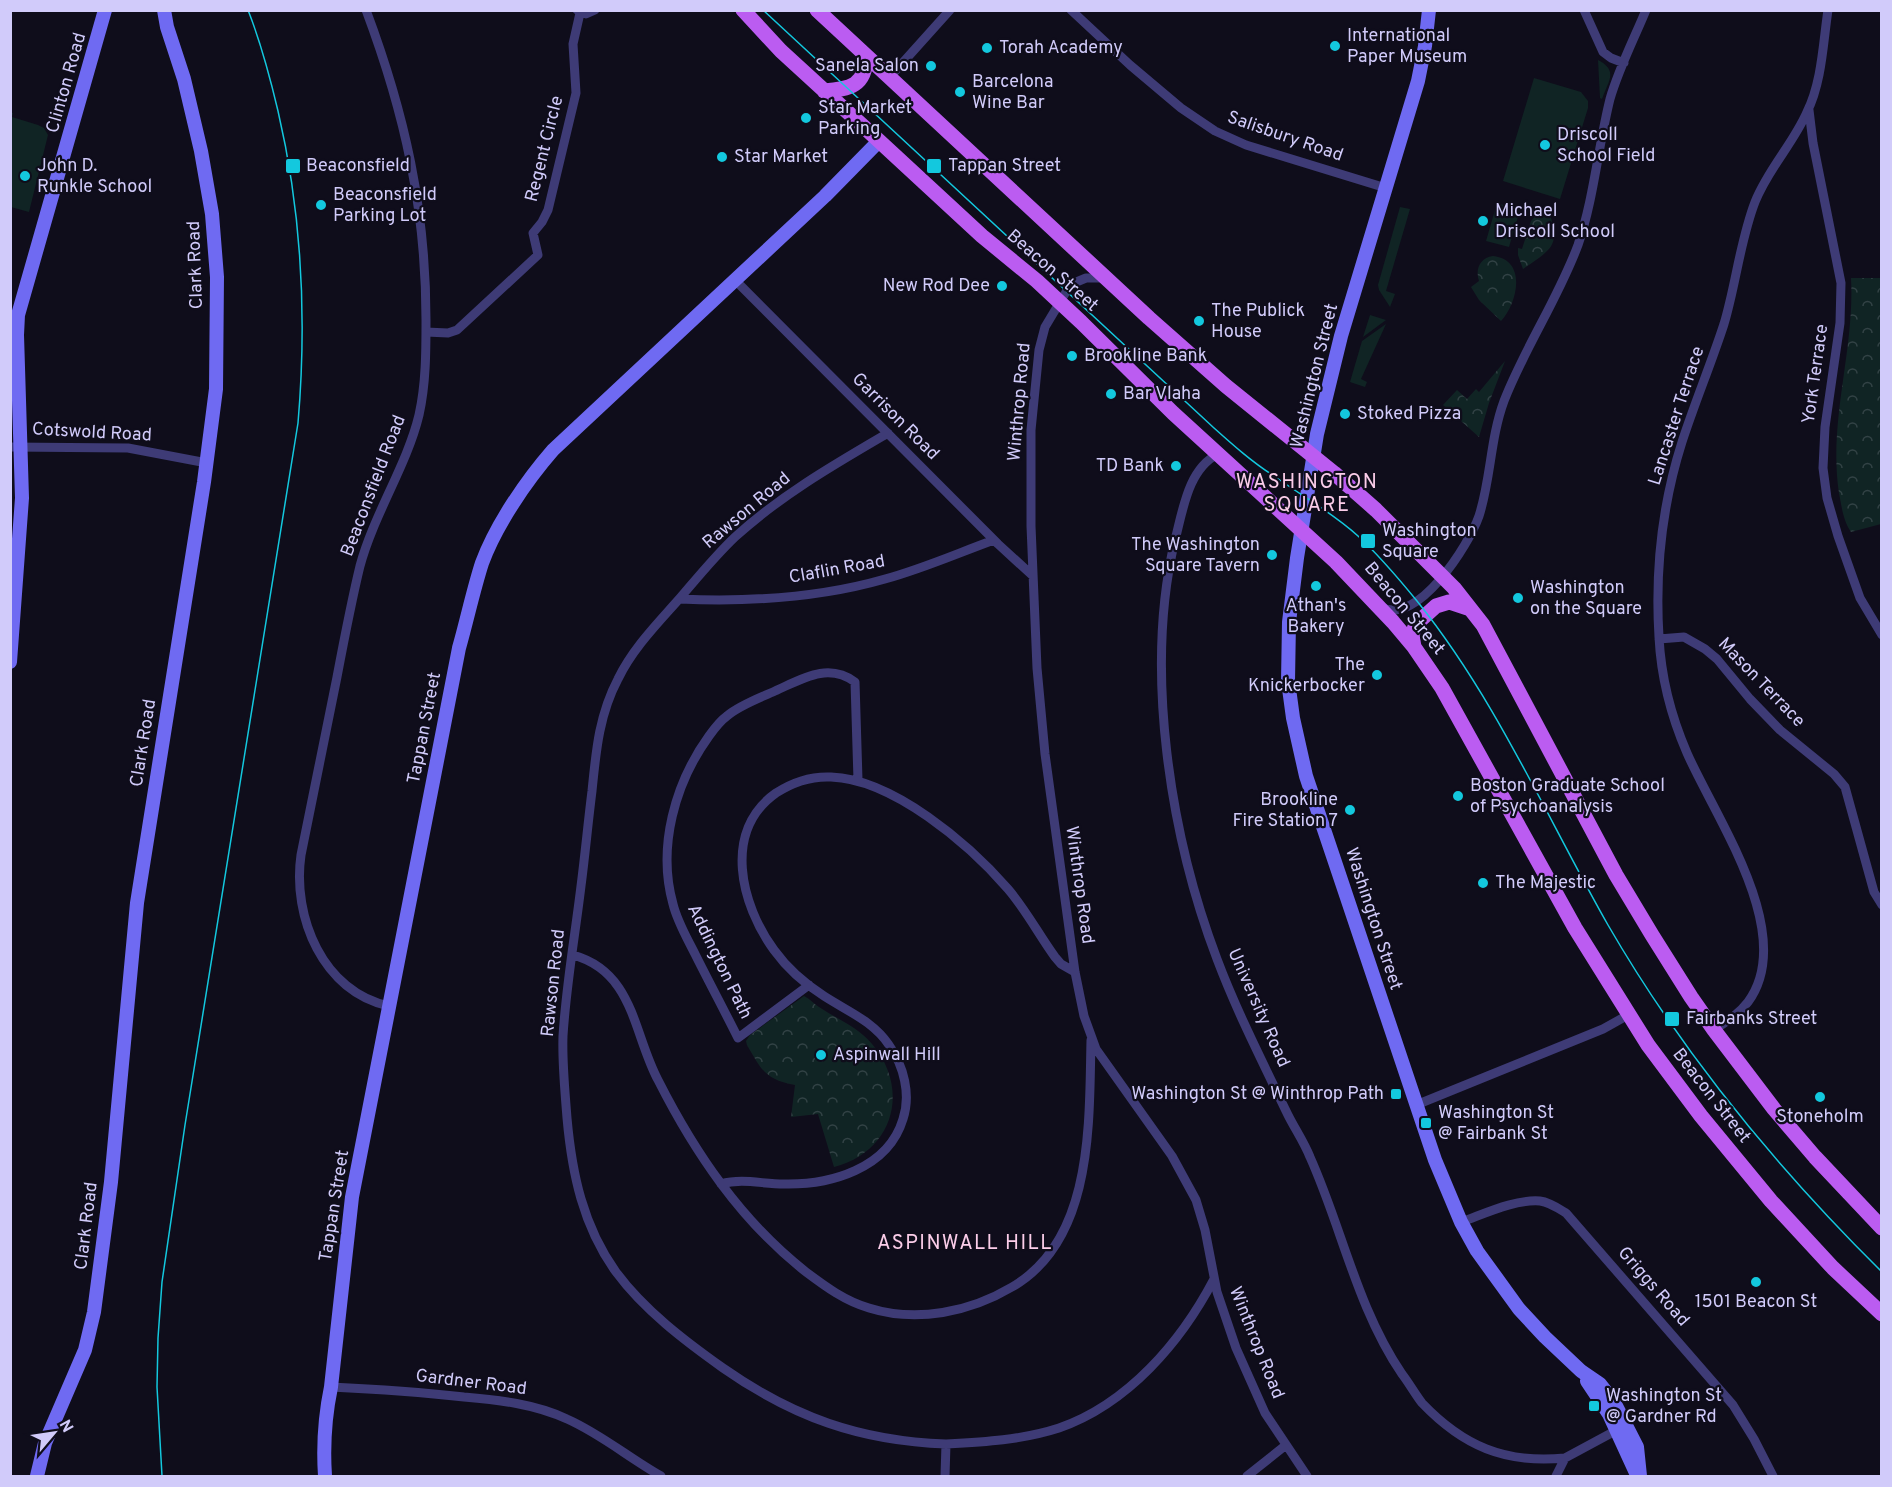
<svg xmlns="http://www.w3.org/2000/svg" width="1892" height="1487" font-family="Overpass,sans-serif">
	<defs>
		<pattern id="forest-crowns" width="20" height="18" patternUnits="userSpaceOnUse" patternTransform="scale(1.5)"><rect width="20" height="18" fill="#102424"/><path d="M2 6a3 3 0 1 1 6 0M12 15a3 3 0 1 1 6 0" fill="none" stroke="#324245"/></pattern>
	</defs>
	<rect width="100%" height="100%" fill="#0f0d1b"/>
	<path fill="#102424" d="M1598,60C1619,71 1608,81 1602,99L1600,98Z
		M1534,78L1581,92L1588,101V108L1560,199L1503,181Z
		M11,113H13L12,117L38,125L44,128L48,135L29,212L11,207Z
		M1497,203L1520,210L1509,247L1486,241Z
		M1400,207L1410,209L1386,291L1395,294L1390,307L1379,290L1378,285Z
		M1370,315L1386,320L1363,337Z
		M1386,324L1361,379L1367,382L1365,387L1350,382L1362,341Z"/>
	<path fill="url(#forest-crowns)" d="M1547,206C1561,245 1555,247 1523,269L1518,255V248L1522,249L1531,221L1539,212L1538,209Z
		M1493,256C1528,260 1517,304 1501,321L1479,300L1471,287L1479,281C1475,269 1480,258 1493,256Z
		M1851,278H1882L1881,524L1851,532C1843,520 1842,508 1839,493C1828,421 1855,350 1851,278Z
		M1505,361L1489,403L1479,437L1443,405L1457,390L1467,399L1476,389L1479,392Z
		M804,996C810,999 814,1004 819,1007C837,1019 858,1027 872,1044C911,1090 893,1152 834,1167L818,1114L791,1117L795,1085C765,1080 761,1069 747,1045L746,1041L750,1035Z"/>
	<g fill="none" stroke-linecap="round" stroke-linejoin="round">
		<path stroke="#3e3b76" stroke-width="9" d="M366,10C405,114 426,209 426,320C426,351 426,384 419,415C407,465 374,514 360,566C351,603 344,640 337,677C325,736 313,796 301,855C292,917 323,992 389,1006
			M577,10L586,14L595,10
			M1071,10L1130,65L1181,108L1215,131L1246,145L1386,188
			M1584,10L1603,52L1611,58L1624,63
			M889,78L950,10
			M1809,110L1813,143L1841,283L1840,323L1825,427L1823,468L1827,498L1838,536L1860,598L1882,635
			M1106,278H1086L1074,283L1066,292L1045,327L1039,350L1031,430V526L1037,668L1045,754L1075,972L1084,1016L1096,1049L1172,1156L1196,1200L1205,1230L1217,1292L1236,1348L1265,1413L1307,1476
			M735,280L998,544L1033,576
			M426,332L448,333L457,330L538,255L533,233L542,222L548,210L576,93L573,44L580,13
			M888,433C835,464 781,495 735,537C715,556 698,577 680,598C658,623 633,648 618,679C599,715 596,751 592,791C588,823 585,855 581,886C575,936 566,986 563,1036C562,1063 565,1091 567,1118C572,1174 583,1226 616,1272C644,1310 685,1341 723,1368C793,1417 860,1441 946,1444L945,1476
			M10,447L128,448L207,463
			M1218,454C1188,469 1183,510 1175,540C1144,670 1170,835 1217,959C1237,1012 1263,1063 1288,1115C1295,1129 1304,1142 1310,1157C1342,1228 1357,1308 1402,1374C1409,1383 1415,1394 1422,1403C1463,1446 1505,1464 1565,1458
			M680,599C748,602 819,598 885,579C922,569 958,553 994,540
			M1381,607C1417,627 1469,545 1479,516C1491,479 1490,439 1504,401C1525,347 1558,299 1578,245C1594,198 1598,147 1610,99C1619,68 1634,39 1646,10
			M1659,639L1684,637L1705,649L1717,659L1750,699L1780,730L1834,774L1845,787L1874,892L1882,905
			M573,955C634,972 633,1033 658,1080C695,1153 741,1221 806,1272C826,1287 845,1301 869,1308C917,1323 970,1312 1012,1287C1094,1240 1089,1122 1091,1040
			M809,985L738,1038C724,1010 709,982 695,954C687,938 677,921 673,904C657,847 675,783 709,736C714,729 720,721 727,716C740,705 760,698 775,691C802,679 828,662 855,682L858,780
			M1714,1030C1726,1022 1739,1014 1748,1002C1798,934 1715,817 1687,753C1671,716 1661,677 1659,637C1655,572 1662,505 1682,442C1695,402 1711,364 1724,324C1736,284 1740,241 1755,202C1768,169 1793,144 1807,112C1822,82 1823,43 1828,10
			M1416,1105L1603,1029L1628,1015
			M721,1184C742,1178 762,1184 784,1184C830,1185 888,1169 903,1119C911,1095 904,1066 889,1045C873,1021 847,1011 824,996C805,984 787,968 774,950C741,905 722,831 776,793C793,782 810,776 831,777C893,779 969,844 1008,889C1026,910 1039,935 1055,957L1061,964L1075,972
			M1461,1222C1484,1214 1515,1199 1540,1201C1549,1202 1558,1208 1566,1213L1733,1405L1754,1439L1773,1476
			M331,1387C375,1389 420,1392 464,1397C499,1400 535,1404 567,1419C601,1434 629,1458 661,1476
			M946,1444C984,1442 1022,1440 1059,1428C1128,1404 1181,1342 1214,1279
			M1247,1476L1286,1445
			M1556,1476L1565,1458L1617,1430"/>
		<path stroke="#6f6af2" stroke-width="14" d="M1429,10L1425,46L1418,81L1341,336L1317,434L1297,558L1289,622L1288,681L1293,718L1306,776L1338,871L1435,1160L1461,1222L1477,1251L1519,1309L1545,1337L1581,1371L1600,1384L1614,1402L1637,1447L1640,1476
			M10,662L22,498L17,335L18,315L105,10
			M1587,1381L1609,1414L1637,1475
			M37,1476L45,1443L85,1350L94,1312L111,1182L137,903L204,482L216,389L217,277L212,214L201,151L184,79L167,27L164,10
			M325,1476C323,1446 325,1416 331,1387L352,1197L459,648C467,620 473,591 482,563C496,525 526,481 553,450L825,196L879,141"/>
		<path stroke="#bb5cf1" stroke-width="15" d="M743,10L781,51L864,127L982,236L1037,281L1081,322L1173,413L1336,562L1393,622L1414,647L1442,688L1575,928L1648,1045L1701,1116L1771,1201L1833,1268L1882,1314
			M817,10L1149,318L1226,386L1334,473L1376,510L1454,588L1483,625L1616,875L1652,935L1691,997L1714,1030L1774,1109L1815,1157L1882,1228
			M824,91C850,89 866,86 866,56
			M1414,647L1412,635L1416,624L1436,606L1449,602L1470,609"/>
		<path stroke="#13c8de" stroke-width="1.5" d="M763,10L1214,428C1233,445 1252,462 1274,476C1302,496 1333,513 1358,536C1380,556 1399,579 1417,601C1496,699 1546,816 1608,925C1682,1053 1777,1168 1882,1272
			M162,1476L157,1387L158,1338L162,1282L185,1125L298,423C307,318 302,214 278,111C270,77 261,43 248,10"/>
	</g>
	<g fill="#13c8de" stroke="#0f0d1b" stroke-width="2">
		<circle cx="1335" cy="46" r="6"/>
		<circle cx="987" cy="48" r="6"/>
		<circle cx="931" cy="66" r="6"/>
		<circle cx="960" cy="92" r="6"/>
		<circle cx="806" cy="118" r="6"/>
		<circle cx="1545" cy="145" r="6"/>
		<circle cx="722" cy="157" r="6"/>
		<rect x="285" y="158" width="16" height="16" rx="3"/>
		<rect x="926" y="158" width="16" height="16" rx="3"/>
		<circle cx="25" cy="176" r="6"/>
		<circle cx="321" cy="205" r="6"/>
		<circle cx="1483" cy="221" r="6"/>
		<circle cx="1002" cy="286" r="6"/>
		<circle cx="1199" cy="321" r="6"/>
		<circle cx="1072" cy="356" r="6"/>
		<circle cx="1111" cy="394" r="6"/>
		<circle cx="1345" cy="414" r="6"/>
		<circle cx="1176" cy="466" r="6"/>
		<rect x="1360" y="533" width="16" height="16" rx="3"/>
		<circle cx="1272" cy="555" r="6"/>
		<circle cx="1316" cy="586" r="6"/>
		<circle cx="1518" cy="598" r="6"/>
		<circle cx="1377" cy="675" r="6"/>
		<circle cx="1458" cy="796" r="6"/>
		<circle cx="1350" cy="810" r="6"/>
		<circle cx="1483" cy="883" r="6"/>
		<rect x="1664" y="1011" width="16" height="16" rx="3"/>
		<circle cx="821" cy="1055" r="6"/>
		<rect x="1390" y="1088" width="12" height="12" rx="3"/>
		<circle cx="1820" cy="1097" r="6"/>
		<rect x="1420" y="1117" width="12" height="12" rx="3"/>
		<circle cx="1756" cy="1282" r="6"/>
		<rect x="1588" y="1400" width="12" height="12" rx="3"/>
	</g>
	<g text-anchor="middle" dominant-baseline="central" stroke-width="4.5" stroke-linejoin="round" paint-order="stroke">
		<g font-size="18" fill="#d1cbfa" stroke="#0f0d1b" text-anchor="start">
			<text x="1347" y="36">International<tspan x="1347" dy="21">Paper Museum</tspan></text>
			<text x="999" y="48">Torah Academy</text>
			<text x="919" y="66" text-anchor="end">Sanela Salon</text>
			<text x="972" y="82">Barcelona<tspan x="972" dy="21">Wine Bar</tspan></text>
			<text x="818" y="108">Star Market<tspan x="818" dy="21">Parking</tspan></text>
			<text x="1557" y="135">Driscoll<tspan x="1557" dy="21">School Field</tspan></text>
			<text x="734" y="157">Star Market</text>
			<text x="37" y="166">John D.<tspan x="37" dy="21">Runkle School</tspan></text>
			<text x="306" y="166">Beaconsfield</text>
			<text x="948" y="166">Tappan Street</text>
			<text x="333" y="195">Beaconsfield<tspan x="333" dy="21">Parking Lot</tspan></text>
			<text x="1495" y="211">Michael<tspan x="1495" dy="21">Driscoll School</tspan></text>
			<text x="990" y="286" text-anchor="end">New Rod Dee</text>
			<text x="1211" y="311">The Publick<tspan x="1211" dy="21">House</tspan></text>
			<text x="1084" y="356">Brookline Bank</text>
			<text x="1123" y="394">Bar Vlaha</text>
			<text x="1357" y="414">Stoked Pizza</text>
			<text x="1164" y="466" text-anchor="end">TD Bank</text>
			<text x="1382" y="531">Washington<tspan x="1382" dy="21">Square</tspan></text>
			<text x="1260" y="545" text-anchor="end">The Washington<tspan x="1260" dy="21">Square Tavern</tspan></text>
			<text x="1530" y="588">Washington<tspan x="1530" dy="21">on the Square</tspan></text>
			<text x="1316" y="606" text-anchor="middle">Athan's<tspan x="1316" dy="21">Bakery</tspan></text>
			<text x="1365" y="665" text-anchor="end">The<tspan x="1365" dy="21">Knickerbocker</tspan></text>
			<text x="1470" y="786">Boston Graduate School<tspan x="1470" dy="21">of Psychoanalysis</tspan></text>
			<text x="1338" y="800" text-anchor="end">Brookline<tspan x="1338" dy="21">Fire Station 7</tspan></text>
			<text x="1495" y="883">The Majestic</text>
			<text x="1686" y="1019">Fairbanks Street</text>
			<text x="833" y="1055">Aspinwall Hill</text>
			<text x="1384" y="1094" text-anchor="end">Washington St @ Winthrop Path</text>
			<text x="1438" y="1113">Washington St<tspan x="1438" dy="21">@ Fairbank St</tspan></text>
			<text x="1820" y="1117" text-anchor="middle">Stoneholm</text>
			<text x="1756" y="1302" text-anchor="middle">1501 Beacon St</text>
			<text x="1606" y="1396">Washington St<tspan x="1606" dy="21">@ Gardner Rd</tspan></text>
		</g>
		<g font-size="18" fill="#d1cbfa" stroke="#0f0d1b">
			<text transform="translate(67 83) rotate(-74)">Clinton Road</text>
			<text transform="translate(1285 137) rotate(19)">Salisbury Road</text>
			<text transform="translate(545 149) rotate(-76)">Regent Circle</text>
			<text transform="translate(196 265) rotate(-92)">Clark Road</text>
			<text transform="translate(1052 271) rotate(41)">Beacon Street</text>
			<text transform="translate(1816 374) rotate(-82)">York Terrace</text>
			<text transform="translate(1315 376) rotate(-76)">Washington Street</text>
			<text transform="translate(1020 402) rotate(-85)">Winthrop Road</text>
			<text transform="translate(1677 416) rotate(-72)">Lancaster Terrace</text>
			<text transform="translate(895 417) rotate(45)">Garrison Road</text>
			<text transform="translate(92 433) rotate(3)">Cotswold Road</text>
			<text transform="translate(374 486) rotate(-69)">Beaconsfield Road</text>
			<text transform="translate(747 511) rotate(-40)">Rawson Road</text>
			<text transform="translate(837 570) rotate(-10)">Claflin Road</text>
			<text transform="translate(1404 609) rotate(50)">Beacon Street</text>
			<text transform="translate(1761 683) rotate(46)">Mason Terrace</text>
			<text transform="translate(425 728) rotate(-79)">Tappan Street</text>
			<text transform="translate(144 743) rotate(-81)">Clark Road</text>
			<text transform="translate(1079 885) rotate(82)">Winthrop Road</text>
			<text transform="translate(1373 919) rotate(72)">Washington Street</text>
			<text transform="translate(719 962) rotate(64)">Addington Path</text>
			<text transform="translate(554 983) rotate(-84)">Rawson Road</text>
			<text transform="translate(1258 1008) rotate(66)">University Road</text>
			<text transform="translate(1711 1096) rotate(52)">Beacon Street</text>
			<text transform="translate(335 1206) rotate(-81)">Tappan Street</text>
			<text transform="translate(87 1226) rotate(-83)">Clark Road</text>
			<text transform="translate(1653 1287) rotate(49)">Griggs Road</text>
			<text transform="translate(1256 1343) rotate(68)">Winthrop Road</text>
			<text transform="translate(471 1383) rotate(7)">Gardner Road</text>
		</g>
		<g font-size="20" letter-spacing="1.5" fill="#fbcde9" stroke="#0f0d1b">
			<text x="1307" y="483">WASHINGTON<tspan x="1307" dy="23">SQUARE</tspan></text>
			<text x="965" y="1244">ASPINWALL HILL</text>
		</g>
	</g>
	<rect width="1892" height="1487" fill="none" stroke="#d1cbfa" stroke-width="24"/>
	<g transform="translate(54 1433) rotate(61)" stroke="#0f0d1b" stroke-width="4.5" paint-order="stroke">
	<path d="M0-4.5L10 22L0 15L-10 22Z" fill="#d1cbfa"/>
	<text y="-9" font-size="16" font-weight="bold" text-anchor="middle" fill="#d1cbfa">N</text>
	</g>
</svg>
